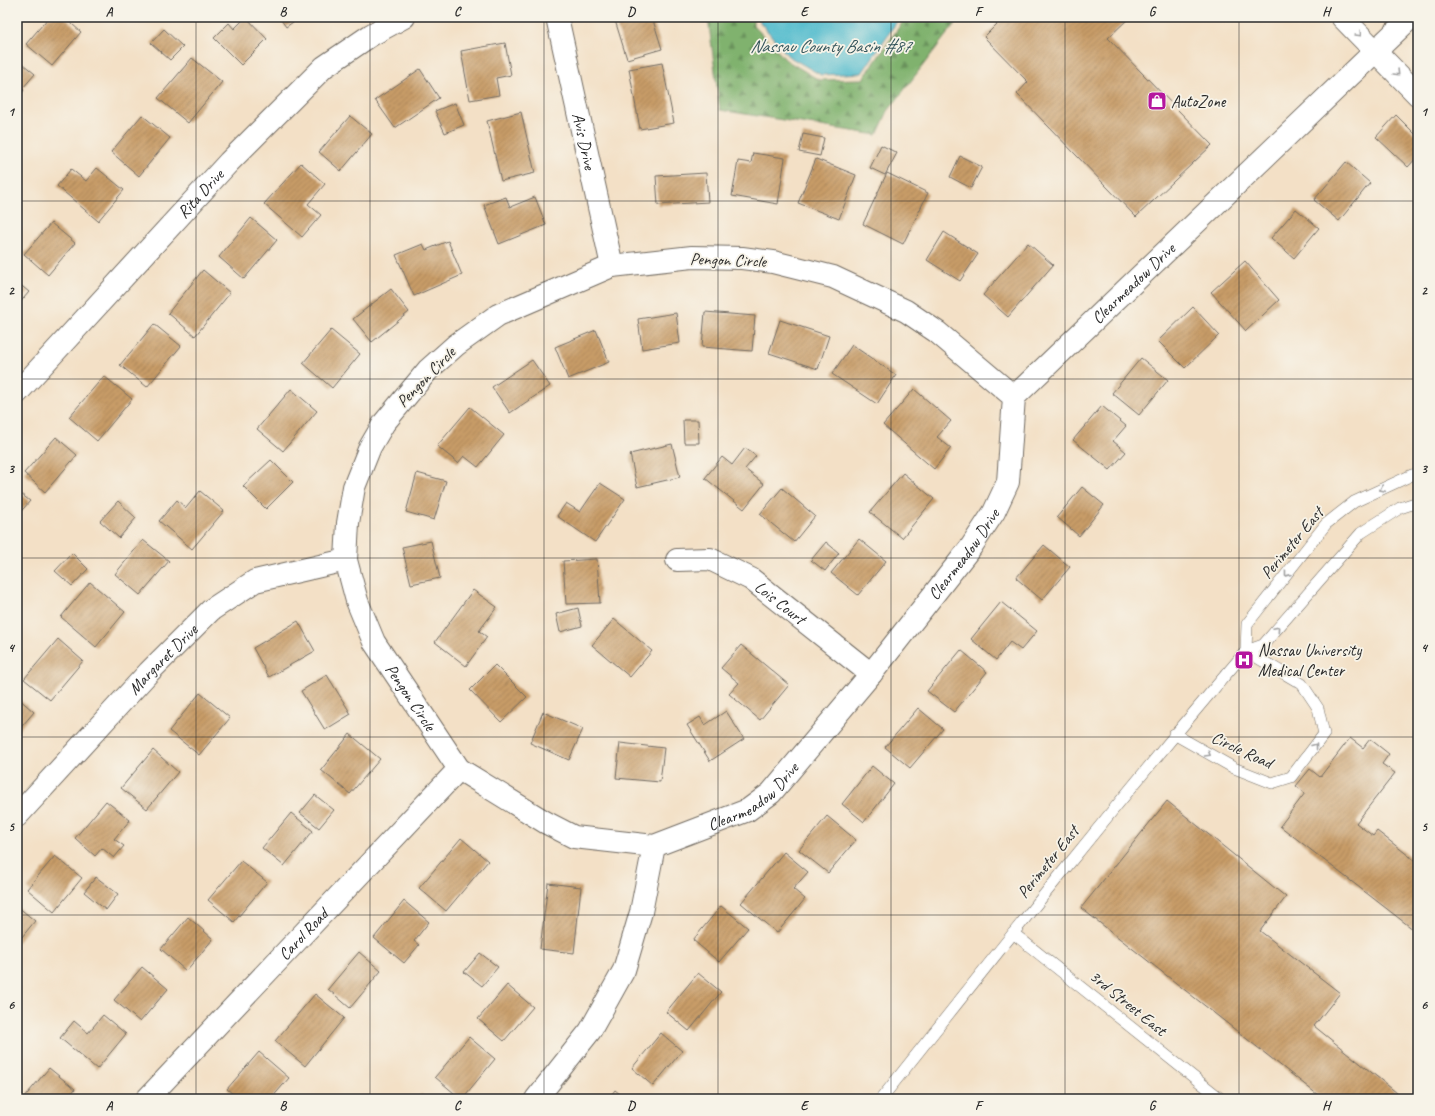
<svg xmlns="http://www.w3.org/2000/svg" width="1435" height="1116" font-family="Caveat,sans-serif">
	<defs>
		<pattern id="forest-firs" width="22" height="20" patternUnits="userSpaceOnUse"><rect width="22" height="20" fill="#80b26e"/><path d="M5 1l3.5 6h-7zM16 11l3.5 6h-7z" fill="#69915b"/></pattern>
		<pattern id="building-hatch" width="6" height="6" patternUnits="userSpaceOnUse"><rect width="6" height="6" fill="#c89c67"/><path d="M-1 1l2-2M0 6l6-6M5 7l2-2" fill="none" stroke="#a37f55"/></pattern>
	</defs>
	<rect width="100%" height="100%" fill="#f7f3e8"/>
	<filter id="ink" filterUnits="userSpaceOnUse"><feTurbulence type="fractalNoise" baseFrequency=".025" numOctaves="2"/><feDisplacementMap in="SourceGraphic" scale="8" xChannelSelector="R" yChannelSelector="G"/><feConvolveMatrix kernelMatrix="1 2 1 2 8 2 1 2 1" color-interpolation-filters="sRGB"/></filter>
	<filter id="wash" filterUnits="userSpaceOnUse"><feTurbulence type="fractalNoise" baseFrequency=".012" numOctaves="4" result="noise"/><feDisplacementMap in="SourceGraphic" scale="16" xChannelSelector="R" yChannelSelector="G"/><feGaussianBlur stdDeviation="0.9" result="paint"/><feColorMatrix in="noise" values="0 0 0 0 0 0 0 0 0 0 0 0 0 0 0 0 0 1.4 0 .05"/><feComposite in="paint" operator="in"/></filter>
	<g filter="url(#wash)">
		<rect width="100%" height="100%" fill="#f3e0c6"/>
		<path fill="url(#forest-firs)" stroke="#566e4c" d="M708,17H753V25L786,60L819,80L863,79L906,17H960L888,111L877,135L720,110Z"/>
		<path fill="#51bbcd" stroke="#3e737c" d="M759,17H900L862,73L821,75L788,56L760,22Z"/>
		<g id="blocks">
			<path fill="url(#building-hatch)" d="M49,17H64L81,32L52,66L26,44Z
				M246,17L267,39L241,65L214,38L229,23L234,29Z
				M279,17H300L286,27Z
				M614,17H652L662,49L627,59Z
				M1004,17H1130L1108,38L1212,145L1136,217L1017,94L1028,82L984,37Z
				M164,29L183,47L170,60L151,43Z
				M505,43L511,75L496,78L499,95L470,100L461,51Z
				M192,58L222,82L188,123L158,98Z
				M17,59L35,74L22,89L24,90L17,98Z
				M662,63L674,123L640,129L629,69Z
				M420,69L439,98L395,128L375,100Z
				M455,103L464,125L445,133L435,111Z
				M521,112L535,173L501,181L487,121Z
				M142,115L170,138L139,176L111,152Z
				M1396,115L1418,137V156L1408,167L1376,137Z
				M350,116L372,134L341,171L319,152Z
				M803,134L824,138L820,156L799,152Z
				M881,145L897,153L885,175L870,168Z
				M753,153L785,158L778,204L732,196L738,161L751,163Z
				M960,156L982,167L971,188L950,177Z
				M816,159L856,175L839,219L798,203Z
				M1346,162L1370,183L1339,221L1314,200Z
				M301,163L325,184L308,204L321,215L302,237L264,204Z
				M97,168L124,190L98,221L57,186L71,169L86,181Z
				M706,173L708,202L658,205L656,176Z
				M887,173L928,193L903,244L863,224Z
				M506,197L510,207L535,197L546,225L499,244L484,205Z
				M1296,209L1319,228L1294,258L1271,238Z
				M251,218L277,240L244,279L219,257Z
				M51,223L75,243L48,275L24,254Z
				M944,232L978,254L960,281L927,260Z
				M448,241L462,275L414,296L396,255L423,244L426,250Z
				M1028,243L1053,265L1008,317L983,295Z
				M1245,261L1279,300L1246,331L1211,292Z
				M203,270L230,293L195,336L168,313Z
				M17,282L29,292L17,306Z
				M391,289L409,312L372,342L353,319Z
				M1193,307L1219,335L1185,368L1158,341Z
				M705,312L755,316L752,351L702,347Z
				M676,313L680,343L642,349L638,319Z
				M780,320L829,336L818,369L769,353Z
				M154,324L181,346L147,387L120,365Z
				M331,330L360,354L332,388L303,363Z
				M596,330L609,362L568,379L555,347Z
				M852,345L896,375L877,404L832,374Z
				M1141,358L1168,380L1139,415L1112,393Z
				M532,360L550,386L510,413L492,387Z
				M104,376L132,399L97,441L69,417Z
				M291,389L317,411L283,451L257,429Z
				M914,389L951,421L937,437L951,448L934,469L883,425Z
				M1102,406L1126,426L1113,441L1126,452L1110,470L1073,440Z
				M470,407L504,435L478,467L464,456L458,463L437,446Z
				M683,420H698L699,443H684Z
				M56,437L77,455L45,492L24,473Z
				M672,444L680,477L637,487L630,454Z
				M745,448L756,456L745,469L764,484L744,509L705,478L722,457L732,465Z
				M271,460L293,482L266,509L243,486Z
				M417,473L446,481L434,520L406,512Z
				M903,473L934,499L902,538L870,512Z
				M600,483L625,499L595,542L557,516L566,503L580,512Z
				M1082,487L1104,505L1079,536L1057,517Z
				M782,488L815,516L794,542L760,514Z
				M17,491L30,501L17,516Z
				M200,491L224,511L192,549L159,521L177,500L186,508Z
				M118,501L136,518L119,538L100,521Z
				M859,539L886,561L858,595L831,573Z
				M143,540L169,561L140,595L115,574Z
				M431,541L440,578L411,584L402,547Z
				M826,542L839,553L825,571L811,560Z
				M1044,545L1070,567L1042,600L1016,578Z
				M72,553L88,569L72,586L55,571Z
				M597,559L600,603L566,604L563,561Z
				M90,582L125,612L96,647L61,617Z
				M473,590L497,607L479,631L487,637L466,666L435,642Z
				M1001,602L1037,631L1021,650L1010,642L996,660L971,639Z
				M578,608L582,626L560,632L556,614Z
				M614,619L652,651L630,677L592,645Z
				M298,621L315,651L269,677L253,648Z
				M58,639L83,661L50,700L24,679Z
				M741,645L789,685L760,720L729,694L739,683L721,668Z
				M961,650L987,672L954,712L927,691Z
				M495,665L527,697L501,722L470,690Z
				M327,675L351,714L325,730L301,691Z
				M200,693L230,718L199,755L169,731Z
				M17,697L34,712L17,732Z
				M918,708L943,729L910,768L885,747Z
				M726,711L744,739L710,761L687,725L700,717L705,725Z
				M543,712L583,729L569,760L530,743Z
				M350,734L380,759L350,794L321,770Z
				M1350,738L1363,748L1370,739L1389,754L1382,764L1395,773L1356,823L1373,836L1377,831L1418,863V933L1280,826L1305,793L1296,786L1310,769L1320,777Z
				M620,743L664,748L660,782L616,778Z
				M153,750L178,772L147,809L121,788Z
				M872,766L894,784L864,822L842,804Z
				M315,795L334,810L319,828L300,813Z
				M106,801L130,820L114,839L124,846L114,858L102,848L95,856L75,838Z
				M1167,801L1286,897L1260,931L1340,993L1314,1026L1397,1093L1395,1096L1399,1099H1323L1081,908Z
				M291,813L313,831L284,866L262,848Z
				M827,816L856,840L828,873L799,850Z
				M461,838L488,861L446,911L419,888Z
				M784,852L808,872L793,889L805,899L777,933L741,903Z
				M55,856L82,878L54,912L27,889Z
				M241,861L267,882L234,922L208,900Z
				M96,877L118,894L106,910L84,892Z
				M548,883L581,887L574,953L540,949Z
				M404,901L429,922L414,941L419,945L404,963L374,938Z
				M17,906L35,921L17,943Z
				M721,906L748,928L719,962L693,940Z
				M188,917L213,939L186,971L161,949Z
				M359,952L381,971L350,1008L328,989Z
				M480,953L498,967L482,986L464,972Z
				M142,967L168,989L140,1022L114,1000Z
				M698,973L721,992L689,1031L666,1012Z
				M507,985L533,1007L504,1041L478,1019Z
				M315,994L344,1018L305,1066L275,1041Z
				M103,1015L126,1034L97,1069L60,1038L74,1021L88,1033Z
				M661,1033L682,1051L653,1086L632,1068Z
				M469,1037L495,1059L462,1099H461L435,1077Z
				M259,1052L289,1078L271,1099H239L227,1089Z
				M49,1068L75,1089L67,1099H23Z
				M615,1090L626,1099H608Z
				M421,1094L426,1099H417Z"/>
		</g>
	</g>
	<g filter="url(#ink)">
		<use href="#blocks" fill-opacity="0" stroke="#716a61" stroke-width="1"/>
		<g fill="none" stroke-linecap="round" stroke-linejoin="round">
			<g stroke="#716a61" stroke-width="12">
				<path id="lane" d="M1246,651L1247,624L1326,524L1354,502L1412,475L1418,474
					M1174,734L1234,768L1272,783L1291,777L1324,734L1318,708L1302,684L1246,651
					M1013,933L1221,1099
					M881,1099C1001,948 1121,797 1246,651L1263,645L1361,533L1400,508L1418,502"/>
			</g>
			<g stroke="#716a61" stroke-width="24">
				<g id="street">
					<path id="s1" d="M557,17L612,266"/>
					<path id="s2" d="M17,393L229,162L324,67L371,35L404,17"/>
					<path id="s3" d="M1014,397L937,332L906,311L833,277L773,262L742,258L692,257L612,266L498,315L456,345L428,370L384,423L370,447L354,487L348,523L346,560L357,601L374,642L459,769L545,822L574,837L654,846L748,810L771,793L871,674L971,547L994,512L1008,482L1014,397L1411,17"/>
					<path id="s4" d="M677,560L710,559L751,579L871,674"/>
					<path id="s5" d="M17,816L149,672L211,610L255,581L346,560"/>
					<path id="s6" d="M147,1099L459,769"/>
					<path d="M536,1099L590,1031L624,970L641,912L654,846"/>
				</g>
			</g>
			<g stroke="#716a61" stroke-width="24">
				<path id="primary" d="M1342,17L1418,95"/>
			</g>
			<use href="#lane" stroke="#fff" stroke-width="11"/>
			<use href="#street" stroke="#fff" stroke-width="22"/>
			<use href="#primary" stroke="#fff" stroke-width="22"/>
		</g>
		<defs><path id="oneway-chevron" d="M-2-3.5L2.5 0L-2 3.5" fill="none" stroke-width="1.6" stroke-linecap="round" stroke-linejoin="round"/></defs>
		<g stroke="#a0a0a0">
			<use href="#oneway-chevron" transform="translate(1359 34) rotate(46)"/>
			<use href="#oneway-chevron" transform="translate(1397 73) rotate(46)"/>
			<use href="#oneway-chevron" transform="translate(1382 489) rotate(155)"/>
			<use href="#oneway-chevron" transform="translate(1287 574) rotate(128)"/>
			<use href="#oneway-chevron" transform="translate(1277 629) rotate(-49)"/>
			<use href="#oneway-chevron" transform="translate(1315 746) rotate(-53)"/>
			<use href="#oneway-chevron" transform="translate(1208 754) rotate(30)"/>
		</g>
	</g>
	<path fill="none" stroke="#2b2b2b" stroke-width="1" stroke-opacity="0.55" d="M196,17V1099M370,17V1099M544,17V1099M718,17V1099M891,17V1099M1065,17V1099M1239,17V1099M17,201H1418M17,379H1418M17,558H1418M17,737H1418M17,915H1418"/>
	<defs>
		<g id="shop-square" transform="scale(1)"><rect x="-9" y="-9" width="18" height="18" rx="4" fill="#b5179e" stroke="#f7f3e8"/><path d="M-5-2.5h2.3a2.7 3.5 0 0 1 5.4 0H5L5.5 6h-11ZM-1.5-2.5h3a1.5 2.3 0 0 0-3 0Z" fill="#fff"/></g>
		<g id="hospital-square" transform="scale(1)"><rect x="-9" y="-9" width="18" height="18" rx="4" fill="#b5179e" stroke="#f7f3e8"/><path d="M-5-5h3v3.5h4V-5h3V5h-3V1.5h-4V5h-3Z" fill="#fff"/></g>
	</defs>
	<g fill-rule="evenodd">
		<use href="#shop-square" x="1157" y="101"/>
		<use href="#hospital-square" x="1244" y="660"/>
	</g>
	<g text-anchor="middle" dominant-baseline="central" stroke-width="3.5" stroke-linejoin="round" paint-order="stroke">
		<g font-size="17" fill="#2b2b2b" stroke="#f7f3e8" text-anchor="start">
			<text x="1171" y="101">AutoZone</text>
			<text x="1258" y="650">Nassau University<tspan x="1258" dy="20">Medical Center</tspan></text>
		</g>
		<g font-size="17" fill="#2b2b2b" stroke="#f7f3e8">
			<text stroke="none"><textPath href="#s1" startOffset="127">Avis Drive</textPath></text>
			<text stroke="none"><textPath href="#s2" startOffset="271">Rita Drive</textPath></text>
			<text transform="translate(728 260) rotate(2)">Pengon Circle</text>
			<text stroke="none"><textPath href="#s3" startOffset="2094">Clearmeadow Drive</textPath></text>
			<text transform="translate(426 377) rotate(-46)">Pengon Circle</text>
			<text transform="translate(1292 543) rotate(-50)">Perimeter East</text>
			<text stroke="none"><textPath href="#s3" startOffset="1759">Clearmeadow Drive</textPath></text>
			<text stroke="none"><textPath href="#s4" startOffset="116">Lois Court</textPath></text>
			<text stroke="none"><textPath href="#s5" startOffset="214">Margaret Drive</textPath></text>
			<text stroke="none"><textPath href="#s3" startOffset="1022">Pengon Circle</textPath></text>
			<text transform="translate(1242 750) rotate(25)">Circle Road</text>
			<text stroke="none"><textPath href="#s3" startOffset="1435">Clearmeadow Drive</textPath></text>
			<text transform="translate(1048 862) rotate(-51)">Perimeter East</text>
			<text stroke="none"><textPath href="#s6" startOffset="227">Carol Road</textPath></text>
			<text transform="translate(1128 1003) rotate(39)">3rd Street East</text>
		</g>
		<g font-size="18" font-style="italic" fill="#36565c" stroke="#f7f3e8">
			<text x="830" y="46">Nassau County Basin #87</text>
		</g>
	</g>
	<rect width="1435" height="1116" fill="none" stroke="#f7f3e8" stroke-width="44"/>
	<rect x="22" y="22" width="1391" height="1072" fill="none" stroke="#2b2b2b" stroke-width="1.5"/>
	<g font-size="13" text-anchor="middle" font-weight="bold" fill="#2b2b2b">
		<text x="109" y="16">A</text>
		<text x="283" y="16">B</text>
		<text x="457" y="16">C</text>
		<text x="631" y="16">D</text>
		<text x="804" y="16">E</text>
		<text x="978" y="16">F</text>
		<text x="1152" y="16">G</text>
		<text x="1326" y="16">H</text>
		<text x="11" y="116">1</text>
		<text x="1424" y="116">1</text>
		<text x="11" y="295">2</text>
		<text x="1424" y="295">2</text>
		<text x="11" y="473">3</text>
		<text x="1424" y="473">3</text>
		<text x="11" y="652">4</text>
		<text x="1424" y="652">4</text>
		<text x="11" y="831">5</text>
		<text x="1424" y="831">5</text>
		<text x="11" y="1009">6</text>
		<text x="1424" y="1009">6</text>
		<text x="109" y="1110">A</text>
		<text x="283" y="1110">B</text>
		<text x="457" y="1110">C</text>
		<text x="631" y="1110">D</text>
		<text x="804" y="1110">E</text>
		<text x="978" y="1110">F</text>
		<text x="1152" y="1110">G</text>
		<text x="1326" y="1110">H</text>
	</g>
</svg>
